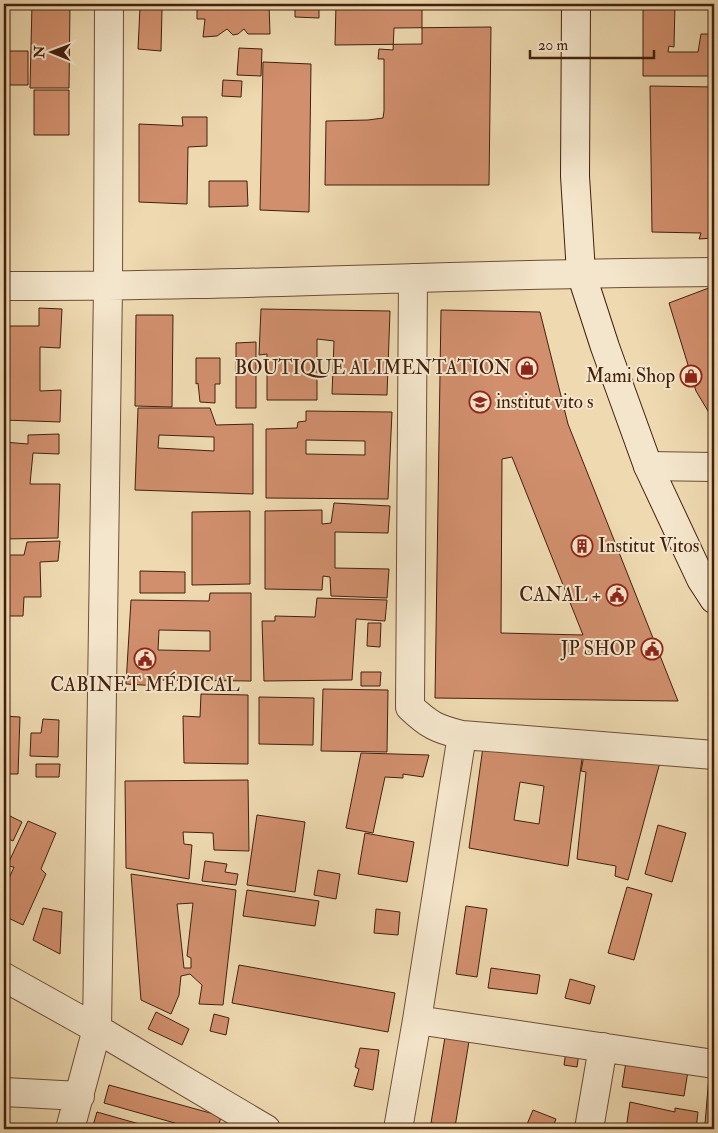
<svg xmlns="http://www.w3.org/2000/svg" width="718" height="1133" font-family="'IM FELL Double Pica',serif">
	<rect width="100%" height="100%" fill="#eed9b0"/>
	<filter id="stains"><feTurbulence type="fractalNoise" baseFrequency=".004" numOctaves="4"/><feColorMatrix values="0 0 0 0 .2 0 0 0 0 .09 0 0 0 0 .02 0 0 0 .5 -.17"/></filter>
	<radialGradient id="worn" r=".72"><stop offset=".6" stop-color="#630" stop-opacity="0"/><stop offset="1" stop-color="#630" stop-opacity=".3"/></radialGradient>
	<path fill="#d18f6d" stroke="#42200f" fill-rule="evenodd" d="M32,4H70L69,88H30Z
		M197,4H269L270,34H248L244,29L238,34L233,35L227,29L217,36L203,37L205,19H197Z
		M295,4H319V18L295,17Z
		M336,4H422V44L335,45Z
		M643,4H675L674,47L669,46L668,52H698L701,34H714V76H643Z
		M140,7L162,9L161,51L138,49Z
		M491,27L489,185H325L326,121L368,120L383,118L384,111V59H378L379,49L393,50L394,28Z
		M239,48L262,49L261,76L237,75Z
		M4,51H28V85H4Z
		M263,62L311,64L309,212L260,210Z
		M223,80L242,81L241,97L222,96Z
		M650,86L714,87V238L699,239L701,233L652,232Z
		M4,88L6,89L5,129H4Z
		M34,90H69V135H34Z
		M182,117H207V146L188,147L187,204L139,202V124L183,126Z
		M209,181H247L248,206L209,207Z
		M714,286V421L696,391L669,303Z
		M39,308L62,309L60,348L40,347V391L61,390L60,422L4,420V326H39Z
		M261,309L390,311L387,395L332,394L334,341L317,339V400H267V354L259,355Z
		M441,310L540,312L568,424L678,701L435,698ZM512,457L583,635L501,633L502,459Z
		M136,315H173L172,407L135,406Z
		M256,342V408H236V343Z
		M196,358H220V384H215V403L200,402L198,383L196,384Z
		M138,408H210L216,425L253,424V494L135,490ZM159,435L214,437V451L158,448Z
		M306,411L392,412L388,499L266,498V429L297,428L298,422L306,421ZM306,440L365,441V455L306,454Z
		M59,434V454L33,453L30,484H60L58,538L4,539V442L28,444V435Z
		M334,503L390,506L388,533L335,532V568L389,569L387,598L331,596L330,577L323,576L322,590L265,589V511L322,510V524L331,523Z
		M250,511V584L192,585V512Z
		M60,541L58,561L40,562L41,597H24L23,616H4V555H24L27,542Z
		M140,571L185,572V593H140Z
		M210,593H251V681L159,680V686L126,684L131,600L209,601ZM159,630L210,631V651L158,650Z
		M317,598L387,600L385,621L356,619L352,680L264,681L262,621H275V616L315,617Z
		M368,623H381L380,647L367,646Z
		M361,672H381L380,686H361Z
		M323,689L388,690L387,752L321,751Z
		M201,694L248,695V764L184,763L183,716L200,717Z
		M259,697L314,698L313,745L259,744Z
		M4,716L20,717L18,774H4Z
		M43,719L59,720L58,757L30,756L31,733H41Z
		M483,747L583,751L568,866L469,848ZM520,782L544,786L539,824L514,820Z
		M585,750L662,755L628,880L615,876L616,866L577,859L586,772L581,771Z
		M361,753L429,755L423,777L403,774V778L385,777L373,833L346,828Z
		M36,764H60L59,777H36Z
		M248,780L249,851L214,850L213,833L183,832L184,844L192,845L189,879L126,868L125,781Z
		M4,813L22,822L13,841L4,837Z
		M257,815L305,822L295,892L247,885Z
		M28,821L56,833L41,869L46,874L23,925L4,916V890L14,867L7,866Z
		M658,825L686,833L672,882L645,874Z
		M365,833L414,842L407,882L358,874Z
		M205,861L227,864L225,872L238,874L236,885L202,881Z
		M318,870L340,874L336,899L314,895Z
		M131,874L236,890L223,1005L199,1004L202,985L190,974L181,976L179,995L171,1014L141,1000ZM193,903L187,956L191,958V968H184L177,904Z
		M627,887L652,894L634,960L608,953Z
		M247,890L319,901L315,926L243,916Z
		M466,906L487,909L477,977L456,974Z
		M43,908L62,912L60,954L33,940Z
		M376,909L400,912L398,935L374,933Z
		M239,965L395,993L388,1032L232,1003Z
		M491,968L540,975L537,994L488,988Z
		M570,979L595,986L590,1004L565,998Z
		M156,1012L189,1029L182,1045L148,1029Z
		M214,1014L229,1018L226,1035L210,1031Z
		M446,1031L470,1035L455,1127L431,1123Z
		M360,1048L379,1050L373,1090L354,1086L359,1069L355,1067Z
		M566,1051L579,1053L577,1067L564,1065Z
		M626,1062L688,1071L684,1096L622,1087Z
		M709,1076L714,1077V1125L705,1124Z
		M109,1085L221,1116L218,1129H196L104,1103Z
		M630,1102L675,1112V1108L698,1112L696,1129H626Z
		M533,1110L556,1119L552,1129H525Z
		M97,1112L157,1129H92Z"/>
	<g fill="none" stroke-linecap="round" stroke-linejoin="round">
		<g stroke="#6d4e37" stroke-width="30">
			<path id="minor" d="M413,278L410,707C429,725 437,729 462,735L714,755
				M4,286C241,287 477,273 714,272
				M648,466L714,467
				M4,977L97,1029L266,1129
				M417,1020L714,1064
				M4,1092L80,1096
				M70,1129L97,1029L108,287L109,4
				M398,1129L417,1020L462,735
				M589,1129L603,1047"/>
		</g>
		<g stroke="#42200f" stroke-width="30">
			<path id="secondary" d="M576,4L575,176L581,273L605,347L648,466L701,579L714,599"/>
		</g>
		<use href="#minor" stroke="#f4e6cc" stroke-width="28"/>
		<use href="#secondary" stroke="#f4e6cc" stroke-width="28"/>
	</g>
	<defs>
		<g id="shop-ring" transform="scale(1.125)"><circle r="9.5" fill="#f4e6cc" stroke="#8f2418" stroke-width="1.5"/><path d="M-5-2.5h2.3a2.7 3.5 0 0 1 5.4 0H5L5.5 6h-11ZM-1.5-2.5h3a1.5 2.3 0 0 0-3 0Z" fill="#8f2418"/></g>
		<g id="university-ring" transform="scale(1.125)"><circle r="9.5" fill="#f4e6cc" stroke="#8f2418" stroke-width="1.5"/><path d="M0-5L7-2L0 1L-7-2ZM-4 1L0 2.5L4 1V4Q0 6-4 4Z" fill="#8f2418"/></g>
		<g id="building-ring" transform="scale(1.125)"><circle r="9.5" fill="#f4e6cc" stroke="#8f2418" stroke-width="1.5"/><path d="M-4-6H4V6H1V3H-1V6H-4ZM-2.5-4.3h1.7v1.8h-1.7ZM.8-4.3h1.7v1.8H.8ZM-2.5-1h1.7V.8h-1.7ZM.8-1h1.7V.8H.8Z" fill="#8f2418"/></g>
		<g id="civic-ring" transform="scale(1.125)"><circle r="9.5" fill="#f4e6cc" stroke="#8f2418" stroke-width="1.5"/><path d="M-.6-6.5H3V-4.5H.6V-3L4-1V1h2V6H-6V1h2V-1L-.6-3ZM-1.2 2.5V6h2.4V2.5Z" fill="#8f2418"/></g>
	</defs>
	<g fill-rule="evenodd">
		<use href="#shop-ring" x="527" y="368"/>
		<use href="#shop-ring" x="691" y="376"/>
		<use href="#university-ring" x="480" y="402"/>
		<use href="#building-ring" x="582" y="546"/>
		<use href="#civic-ring" x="617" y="595"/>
		<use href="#civic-ring" x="652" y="649"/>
		<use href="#civic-ring" x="145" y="659"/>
	</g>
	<g text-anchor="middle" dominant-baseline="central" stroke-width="4" stroke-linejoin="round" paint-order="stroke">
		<g font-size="19" fill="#42200f" stroke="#f4e6cc" text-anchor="end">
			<text x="511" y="368">BOUTIQUE ALIMENTATION</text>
			<text x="675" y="376">Mami Shop</text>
			<text x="496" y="402" text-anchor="start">institut vito s</text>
			<text x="598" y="546" text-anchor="start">Institut Vitos</text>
			<text x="601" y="595">CANAL +</text>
			<text x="636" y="649">JP SHOP</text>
			<text x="145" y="685" text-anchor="middle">CABINET MÉDICAL</text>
		</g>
	</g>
	<rect width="718" height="1133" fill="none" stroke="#eed9b0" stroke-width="20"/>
	<rect x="5" y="5" width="708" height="1123" fill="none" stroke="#42200f" stroke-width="2.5"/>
	<rect x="10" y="10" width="698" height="1113" fill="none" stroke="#42200f"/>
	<g transform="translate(52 52) rotate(271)" stroke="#f4e6cc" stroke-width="4" paint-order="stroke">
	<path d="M0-4L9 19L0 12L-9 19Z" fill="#42200f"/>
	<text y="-8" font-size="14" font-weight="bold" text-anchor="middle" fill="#42200f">N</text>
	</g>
	<path d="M530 50v8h124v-8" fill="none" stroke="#42200f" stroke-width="2.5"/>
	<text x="538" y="50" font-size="15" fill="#42200f" stroke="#f4e6cc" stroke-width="4" paint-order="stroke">20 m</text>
	<rect width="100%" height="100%" filter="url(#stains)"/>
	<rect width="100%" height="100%" fill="url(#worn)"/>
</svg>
